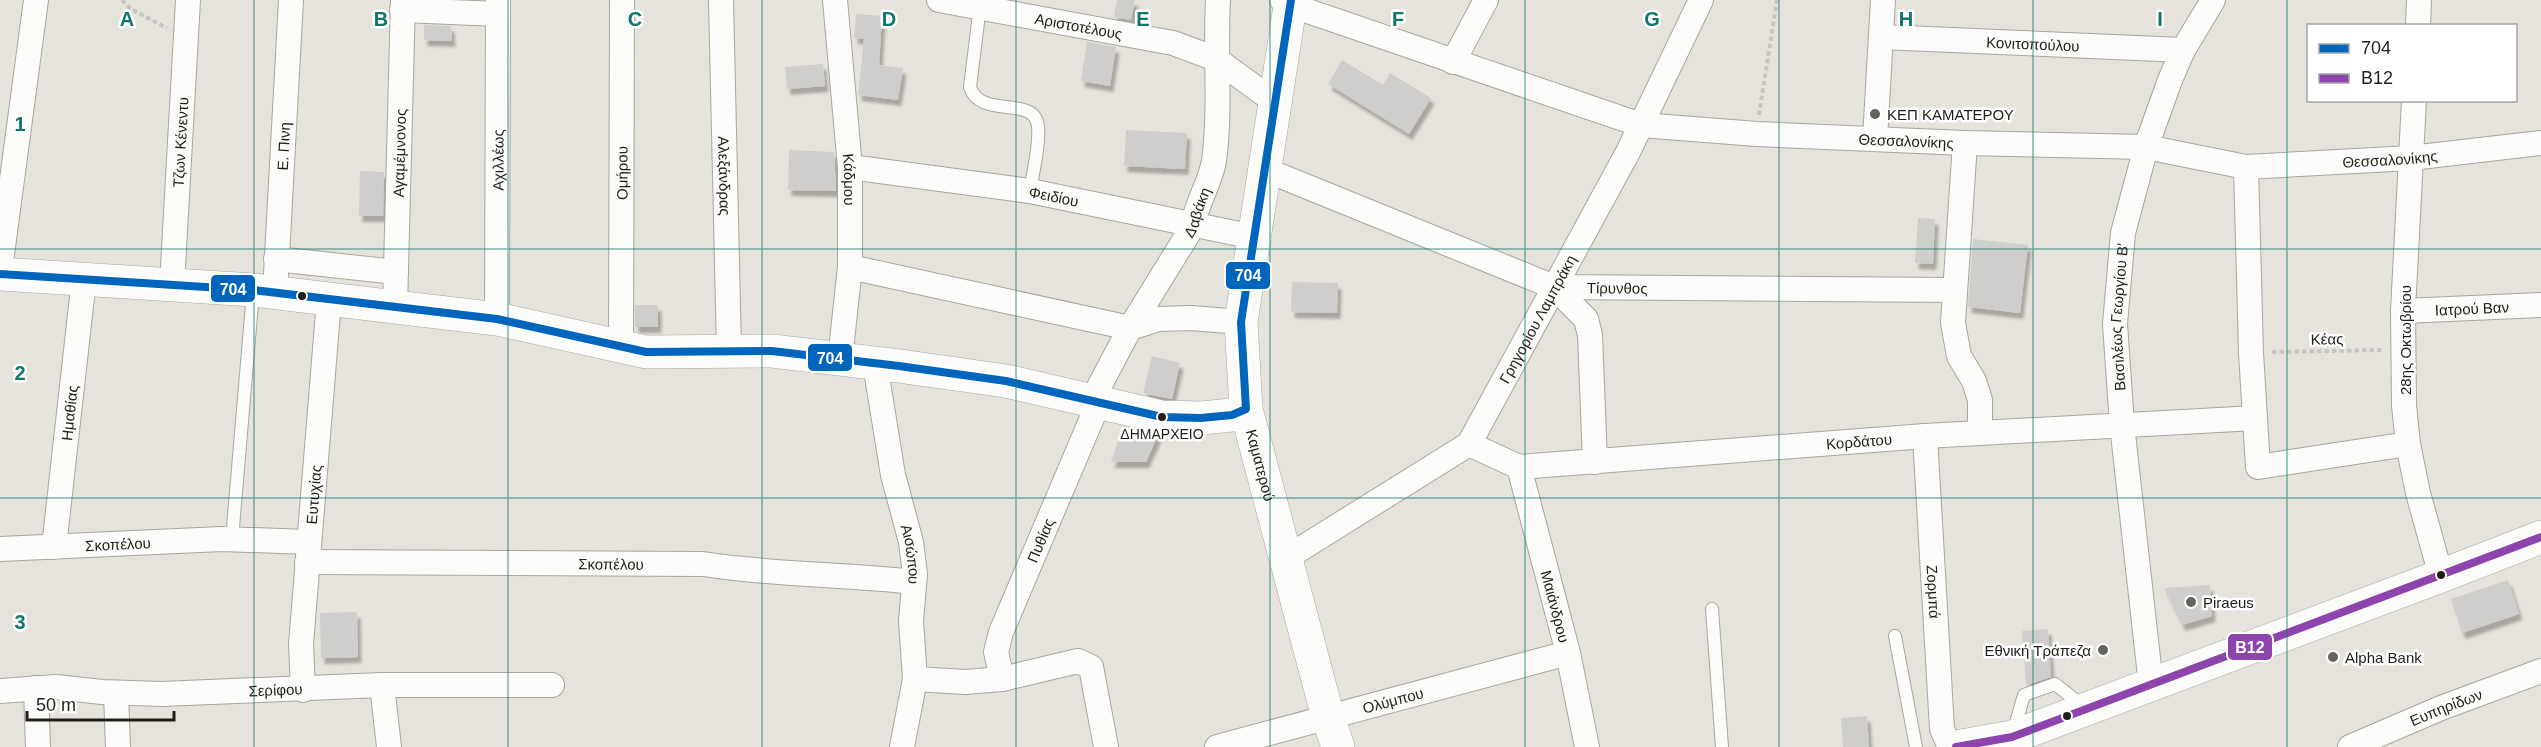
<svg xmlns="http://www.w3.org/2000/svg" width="2541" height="747" font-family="Arial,sans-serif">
	<defs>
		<filter id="shadow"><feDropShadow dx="3.5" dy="6" stdDeviation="1.5" flood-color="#0004"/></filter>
	</defs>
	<rect width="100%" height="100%" fill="#e6e3dc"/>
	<path fill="#cfcecd" filter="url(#shadow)" d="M1117,0H1135L1131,20L1114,17Z
		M856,14L882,16L879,65L903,68L898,100L858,95L864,39L854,38Z
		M424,25L451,26L452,41L424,40Z
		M1087,42L1116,47L1110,86L1081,81Z
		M1342,60L1383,85L1390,73L1431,98L1409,134L1328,84Z
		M823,64L825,86L787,89L785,67Z
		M1126,130L1187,133L1185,169L1124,166Z
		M789,150L834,152L836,191L788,190Z
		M360,171L384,172L383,216H359Z
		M1918,218L1935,219L1933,264L1915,263Z
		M1973,239L2028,245L2020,313L1968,307Z
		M1292,282L1338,283L1337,313L1291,312Z
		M635,305H658V327H635Z
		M1152,356L1180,363L1172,399L1143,393Z
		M1123,427L1158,435L1146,462H1111Z
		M2508,580L2519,614L2462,633L2451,599Z
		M2210,585L2212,616L2182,625L2164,588Z
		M357,612L358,657L321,658L320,613Z
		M2048,629L2051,677L2026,685L2022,631Z
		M1867,716L1869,747H1843L1841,718Z"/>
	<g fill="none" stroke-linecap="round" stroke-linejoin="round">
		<g stroke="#a8a6a1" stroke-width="14">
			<path id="lane" d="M980,6L970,87C980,120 1036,94 1038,127C1040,145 1033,172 1030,191
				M232,539L253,292
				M1712,609L1722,747
				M1895,636L1916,747
				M2013,733L2024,695L2055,684L2083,706"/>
		</g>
		<g stroke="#a8a6a1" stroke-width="26">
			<g id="street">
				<path id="s1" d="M721,0L729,351"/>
				<path id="s2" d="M835,0L850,167V267L840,359"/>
				<path id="s3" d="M939,0L1173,43L1216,59L1275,102"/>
				<path id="s4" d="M1282,0L1290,5L1641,125L1757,134L1965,143L2146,147L2246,167L2411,158L2541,143"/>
				<path d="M402,10L498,14"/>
				<path d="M2418,26L2419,0"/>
				<path id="s5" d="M1881,37L2183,50"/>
				<path d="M1453,62L1486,0"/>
				<path d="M2414,100L2403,311L2404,405L2408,444L2418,493L2441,576"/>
				<path d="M1875,139L1883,0"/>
				<path d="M1965,143L1953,323L1959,356L1974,381L1980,400V432"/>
				<path id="s6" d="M850,167L1030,191L1254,237"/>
				<path d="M2246,167L2251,353L2258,467L2408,444"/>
				<path id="s7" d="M1266,170L1554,287L1955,290"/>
				<path d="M276,259L396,272"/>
				<path d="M850,267L1130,328L1158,319L1191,318L1241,322"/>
				<path d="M0,269L36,0"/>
				<path id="s8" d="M172,284L188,0"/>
				<path d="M1554,287L1586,319L1590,335L1595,462"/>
				<path id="s9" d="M275,292L291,0"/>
				<path id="s10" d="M395,307L403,0"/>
				<path id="s11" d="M2403,311L2541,305"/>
				<path id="s12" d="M497,319L498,0"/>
				<path id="s13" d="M621,347L622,0"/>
				<path id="s14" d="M875,364L893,475L911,542L915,574L911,621L915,679L902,747"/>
				<path id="s15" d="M1091,402L1130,328L1193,226C1196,203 1210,184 1214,161C1221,109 1215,53 1218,0"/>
				<path id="s16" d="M1925,436L1942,729L1950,747"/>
				<path id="s17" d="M1469,444L1519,467L1925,436L2255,418"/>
				<path id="s18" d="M1519,467L1568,653L1587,747"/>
				<path id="s19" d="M54,547L84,279"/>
				<path id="s20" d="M0,549L222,539L308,542"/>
				<path id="s21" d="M1286,558L1469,444L1628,152L1701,0"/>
				<path id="s22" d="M307,562L703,564C773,575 844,574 914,582"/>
				<path d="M915,679L966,682L1002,679L1078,661L1091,667L1106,747"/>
				<path id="s23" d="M1002,679L996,652L1001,632L1098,404"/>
				<path d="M382,685L389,747"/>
				<path id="s24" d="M2151,685L2122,425L2115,324L2123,233L2146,147L2170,80L2183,50L2213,0"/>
				<path d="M36,688L38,747"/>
				<path id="s25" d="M303,690L301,644L329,300"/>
				<path id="s26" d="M0,691L56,687L102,692L161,694L382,685H552"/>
				<path d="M116,693L118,747"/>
				<path id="s27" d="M1217,747L1568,653"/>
				<path id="s28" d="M2350,747L2441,708L2541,671"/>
			</g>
		</g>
		<g stroke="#a8a6a1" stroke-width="34">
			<g id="secondary">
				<path id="s29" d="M1291,0L1241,322L1246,409L1328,717L1338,747"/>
				<path d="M0,274L253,290L395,307L497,319L646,352L772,351L899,366L1006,381L1162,417L1201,418L1232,415L1246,409"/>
			</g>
		</g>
		<g stroke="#a8a6a1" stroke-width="34">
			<path id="primary" d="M1956,747L2012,737L2441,576L2541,537"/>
		</g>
		<path stroke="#c5c5c3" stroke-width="4" stroke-dasharray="4.5 3" stroke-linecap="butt" d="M122,0L131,9L167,28
			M1759,115L1777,0
			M2272,352L2382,350"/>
		<use href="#lane" stroke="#fbfbfa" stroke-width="12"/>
		<use href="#street" stroke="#fbfbfa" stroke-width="24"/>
		<use href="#secondary" stroke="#fbfbfa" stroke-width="33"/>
		<use href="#primary" stroke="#fbfbfa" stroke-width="33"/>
		<g stroke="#fff" stroke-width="12">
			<path id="bus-1" d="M0,274L253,290L497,319L646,352L772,351L899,366L1006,381L1162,417L1201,418L1232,415L1246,409L1241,322L1291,0"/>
		</g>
		<g stroke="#fff" stroke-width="12">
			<path id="bus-2" d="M1956,747L2012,737L2541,537"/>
		</g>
		<use href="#bus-1" stroke="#0065bd" stroke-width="8"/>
		<use href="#bus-2" stroke="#8e44ad" stroke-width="8"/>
	</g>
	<path fill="none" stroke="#0f766e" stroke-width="1.5" stroke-opacity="0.55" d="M254,0V747M508,0V747M762,0V747M1016,0V747M1270,0V747M1525,0V747M1779,0V747M2033,0V747M2287,0V747M0,249H2541M0,498H2541"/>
	<g fill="#65635d" stroke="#fff" stroke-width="2">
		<circle cx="1875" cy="114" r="6"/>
		<circle cx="2191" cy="602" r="6"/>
		<circle cx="2103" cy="650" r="6"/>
		<circle cx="2333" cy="657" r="6"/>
	</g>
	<g fill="#1f1e19" stroke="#fff" stroke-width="2">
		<circle cx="302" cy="296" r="5"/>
		<circle cx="1162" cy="417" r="5"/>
		<circle cx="2441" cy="575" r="5"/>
		<circle cx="2067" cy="716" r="5"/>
	</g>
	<g text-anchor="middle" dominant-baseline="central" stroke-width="5" stroke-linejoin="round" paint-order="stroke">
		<g font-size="14" fill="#1f1e19" stroke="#fff">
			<text x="1162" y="434">ΔΗΜΑΡΧΕΙΟ</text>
		</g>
		<g font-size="15" fill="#1f1e19" stroke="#fff">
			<text stroke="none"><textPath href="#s3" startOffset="142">Αριστοτέλους</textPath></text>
			<text stroke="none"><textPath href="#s5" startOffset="152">Κονιτοπούλου</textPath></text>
			<text stroke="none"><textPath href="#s4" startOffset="646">Θεσσαλονίκης</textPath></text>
			<text stroke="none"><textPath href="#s8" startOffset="142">Τζων Κένεντυ</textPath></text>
			<text stroke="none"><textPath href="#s9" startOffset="146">Ε. Πινη</textPath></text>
			<text stroke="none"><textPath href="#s10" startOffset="154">Αγαμέμνονος</textPath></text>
			<text stroke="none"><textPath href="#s4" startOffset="1132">Θεσσαλονίκης</textPath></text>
			<text stroke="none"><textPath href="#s12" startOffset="159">Αχιλλέως</textPath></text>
			<text stroke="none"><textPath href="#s13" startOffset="174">Ομήρου</textPath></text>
			<text stroke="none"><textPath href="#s1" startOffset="176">Αλεξάνδρας</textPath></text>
			<text stroke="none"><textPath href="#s2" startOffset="180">Κάδμου</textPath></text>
			<text stroke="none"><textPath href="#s6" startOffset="206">Φειδίου</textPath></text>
			<text stroke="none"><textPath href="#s15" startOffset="218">Δαβάκη</textPath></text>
			<text stroke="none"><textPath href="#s7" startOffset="374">Τίρυνθος</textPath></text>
			<text stroke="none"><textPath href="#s11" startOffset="69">Ιατρού Βαν</textPath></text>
			<text stroke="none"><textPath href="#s24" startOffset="370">Βασιλέως Γεωργίου Β'</textPath></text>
			<text stroke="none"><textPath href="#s21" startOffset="358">Γρηγορίου Λαμπράκη</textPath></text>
			<text transform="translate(2327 339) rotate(-1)">Κέας</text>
			<text transform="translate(2405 340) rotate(-90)">28ης Οκτωβρίου</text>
			<text stroke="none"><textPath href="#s19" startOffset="135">Ημαθίας</textPath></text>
			<text stroke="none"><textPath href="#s17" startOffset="396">Κορδάτου</textPath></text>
			<text stroke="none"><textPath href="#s29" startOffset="471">Καματερού</textPath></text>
			<text stroke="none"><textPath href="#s25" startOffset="196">Ευτυχίας</textPath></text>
			<text stroke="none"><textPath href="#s23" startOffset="148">Πυθίας</textPath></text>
			<text stroke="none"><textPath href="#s20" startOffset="118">Σκοπέλου</textPath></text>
			<text stroke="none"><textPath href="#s14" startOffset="194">Αισώπου</textPath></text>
			<text stroke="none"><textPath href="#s22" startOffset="304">Σκοπέλου</textPath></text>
			<text stroke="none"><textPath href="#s16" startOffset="156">Ζορμπά</textPath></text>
			<text stroke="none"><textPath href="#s18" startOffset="144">Μαιάνδρου</textPath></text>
			<text stroke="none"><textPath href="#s26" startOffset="276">Σερίφου</textPath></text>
			<text stroke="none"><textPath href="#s27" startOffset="182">Ολύμπου</textPath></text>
			<text stroke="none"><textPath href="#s28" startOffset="104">Ευπηρίδων</textPath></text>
		</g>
		<g font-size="15" fill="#1f1e19" stroke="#fff" text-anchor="start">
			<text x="1887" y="114">ΚΕΠ ΚΑΜΑΤΕΡΟΥ</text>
			<text x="2203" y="602">Piraeus</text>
			<text x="2091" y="650" text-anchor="end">Εθνική Τράπεζα</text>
			<text x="2345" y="657">Alpha Bank</text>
		</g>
	</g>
	<g font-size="20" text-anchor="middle" font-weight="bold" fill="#0f766e" stroke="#fff" stroke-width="5" stroke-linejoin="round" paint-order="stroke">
		<text x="127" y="26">A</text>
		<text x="381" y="26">B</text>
		<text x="635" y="26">C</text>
		<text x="889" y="26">D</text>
		<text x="1143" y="26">E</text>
		<text x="1398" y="26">F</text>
		<text x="1652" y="26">G</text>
		<text x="1906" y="26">H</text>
		<text x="2160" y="26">I</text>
		<text x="20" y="131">1</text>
		<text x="20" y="380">2</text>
		<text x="20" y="629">3</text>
	</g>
	<g stroke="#fff" stroke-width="2">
		<rect x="1225" y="261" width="46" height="29" rx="6" fill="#0065bd"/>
		<rect x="210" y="274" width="46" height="29" rx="6" fill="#0065bd"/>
		<rect x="807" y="343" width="46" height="29" rx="6" fill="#0065bd"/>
		<rect x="2227" y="633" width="46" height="28" rx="6" fill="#8e44ad"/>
	</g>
	<g font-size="16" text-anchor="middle" font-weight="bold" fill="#fff">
		<text x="1248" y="281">704</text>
		<text x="233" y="295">704</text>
		<text x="830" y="364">704</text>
		<text x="2250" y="653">Β12</text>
	</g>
	<rect x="2307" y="24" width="210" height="78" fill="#ffffff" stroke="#a5a5a3" stroke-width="1.5"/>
	<rect x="2319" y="44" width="30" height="9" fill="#0065bd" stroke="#a5a5a3" stroke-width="1.5"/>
	<text x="2361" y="54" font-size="18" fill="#1f1e19">704</text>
	<rect x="2319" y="74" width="30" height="9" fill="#8e44ad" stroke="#a5a5a3" stroke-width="1.5"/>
	<text x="2361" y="84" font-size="18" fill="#1f1e19">Β12</text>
	<path d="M27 711v9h147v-9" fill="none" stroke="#1f1e19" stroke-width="3"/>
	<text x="36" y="711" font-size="18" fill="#1f1e19" stroke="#ffffff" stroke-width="4.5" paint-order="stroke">50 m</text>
</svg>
